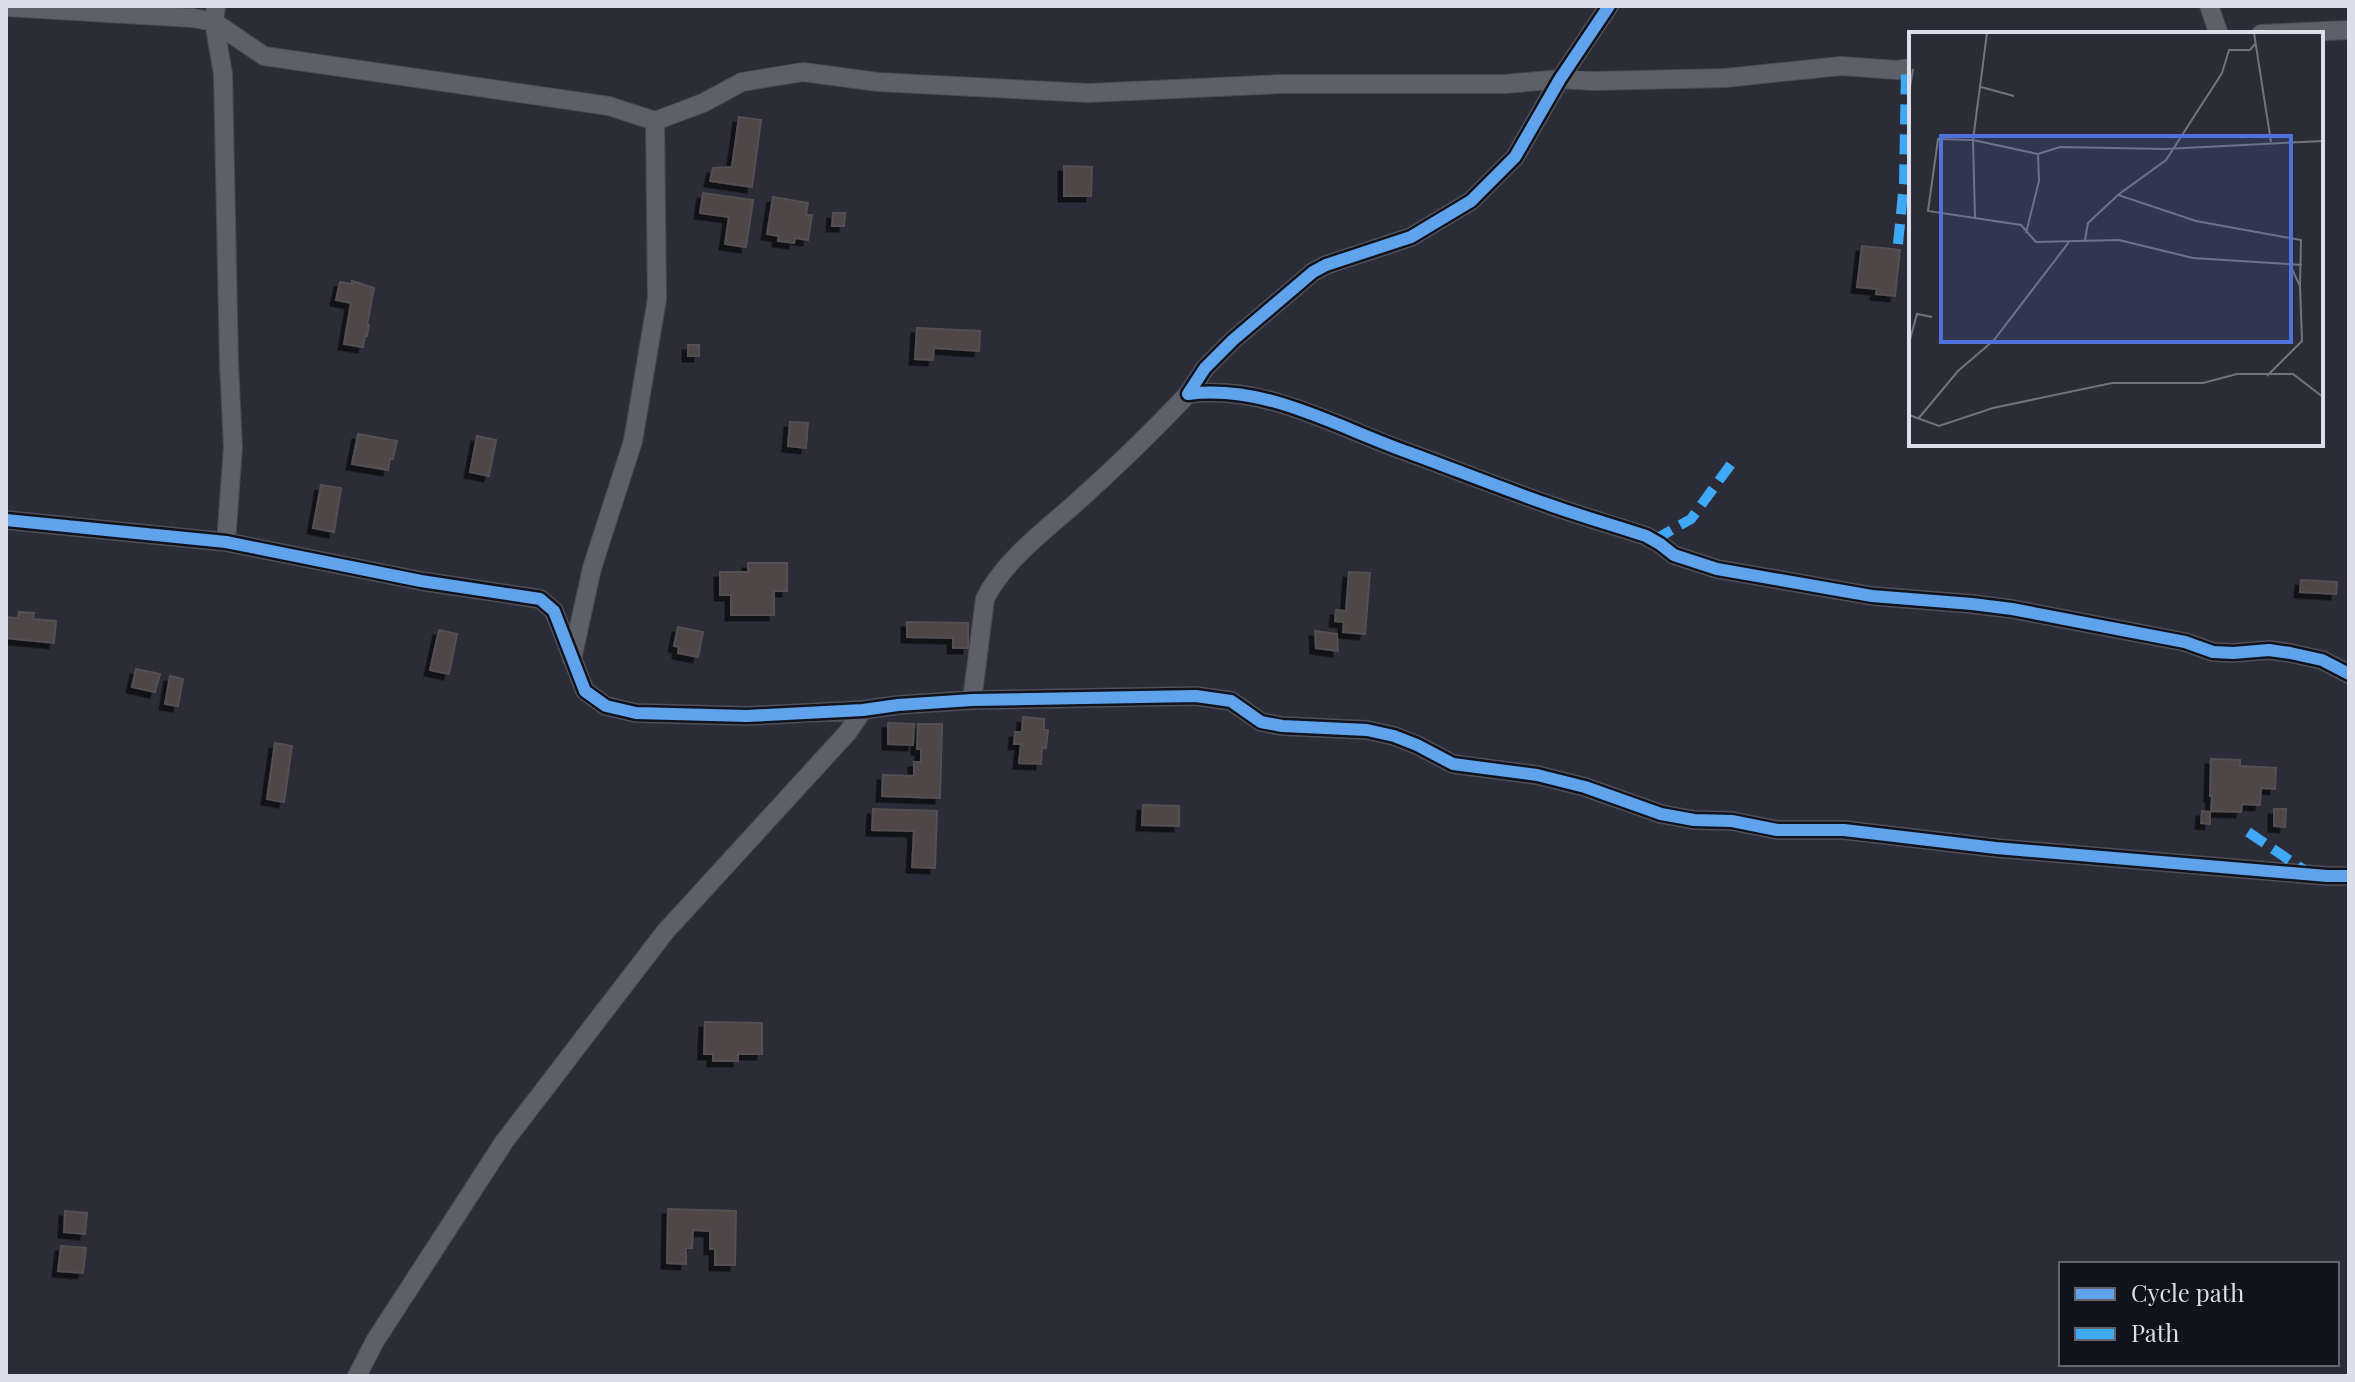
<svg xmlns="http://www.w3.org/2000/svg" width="2355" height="1382" font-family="'Playfair Display',serif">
	<defs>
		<filter id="shadow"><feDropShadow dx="-5.5" dy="5.5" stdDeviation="0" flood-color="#0009"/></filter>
	</defs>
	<rect width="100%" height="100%" fill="#2b2c37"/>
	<path fill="#4f4746" stroke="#535052" stroke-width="2" filter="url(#shadow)" d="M739,117L761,120L752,187L710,181L713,168L732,167Z
		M1064,166L1092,167L1091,196H1064Z
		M703,193L753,200L746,247L725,244L729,217L700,213Z
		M773,197L808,203L806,215H812L808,240L795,238L794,243L778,241L779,236L767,234Z
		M833,213H845L844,226H832Z
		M1862,246L1900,250L1895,296L1876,294L1877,289L1857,287Z
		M352,281L374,288L367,325H369L367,336H365L363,347L344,344L351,303L336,300L340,282L352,284Z
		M917,328L980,331L979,351L934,348L933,360L915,359Z
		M688,345H699V356H688Z
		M790,422L808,423L806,448L788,446Z
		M358,434L397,441L393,459H390L388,470L352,464Z
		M477,436L496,440L489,476L470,472Z
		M321,485L341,488L334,532L313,528Z
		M748,563H787V591H774V615H731V595H720V572H748Z
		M1349,572L1370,573L1365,634L1343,632L1344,622L1335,621L1336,610L1346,611Z
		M2301,580L2337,582L2336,594L2300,592Z
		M19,612L34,613L33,619L56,621L54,643L6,638V617L18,618Z
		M907,622L968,623V648H953V638L907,637Z
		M678,627L703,632L698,657L678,653L679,647L674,646Z
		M439,630L457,634L449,674L430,670Z
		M1315,631L1337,634L1338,651L1316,648Z
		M136,669L160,674L155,692L132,687Z
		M170,676L183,679L178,706L165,704Z
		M1023,717L1044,719V730H1048L1046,748H1042L1041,764L1019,763L1021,744H1014L1015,732H1022Z
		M888,723L914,724L913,745L888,744Z
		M918,724H942L940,798L882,796L883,775L914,776V762H921V749H917Z
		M275,743L292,746L284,802L267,799Z
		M2211,759L2240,760V766L2276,768L2275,789L2261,788L2260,805L2242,804L2241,812L2211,811L2212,796H2210Z
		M1143,805L1179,806V826L1142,825Z
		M873,809L937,811L935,868L912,867L914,831L872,830Z
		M2274,809H2286L2285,827L2274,826Z
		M2202,811L2210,812V824L2201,823Z
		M705,1022L762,1023V1054H738V1061H713V1054H704Z
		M668,1209L736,1211L735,1265H715V1249H710V1231L693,1230L692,1248H686V1264L667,1263Z
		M65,1211L87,1213L85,1234L64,1232Z
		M61,1246L86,1248L83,1273L58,1271Z"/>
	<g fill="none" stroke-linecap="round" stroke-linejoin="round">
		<g stroke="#494a54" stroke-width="20">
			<path id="street" d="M1609,6L1560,79L1515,157L1471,201L1411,237L1326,265L1313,272L1233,340L1205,368L1188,394C1268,384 1338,428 1410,453C1456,470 1501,488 1547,504C1580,516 1613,525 1646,536L1660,544L1674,555L1717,569L1872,596L1972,604L2012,609L2185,642L2213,652L2233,653L2269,650L2290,653L2322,660L2349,674
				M2209,6L2219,34
				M6,7L193,18L214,22L216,6
				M214,22L264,56L609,106L655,121L703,103L742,82L803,72L878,82L1088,93L1281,84H1505L1560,79L1594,81L1725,78L1841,66L1897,70L1911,68
				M214,22L223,74L229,364L233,447L226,542
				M2261,34L2349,30
				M6,520L226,542L421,581L540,599L554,611L585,691L606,706L636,713L747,716L863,710L898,705L972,700L1196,696L1231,701L1261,722L1282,726L1367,730L1394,736L1417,745L1453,764L1537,775L1585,787L1661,814L1694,820L1732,821L1777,830H1844L1996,848L2327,876H2349
				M572,659L592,568L633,441L657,299L655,121
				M972,700L985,599C1003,561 1047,529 1078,501C1116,467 1153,431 1188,394
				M357,1376L375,1341L504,1142L665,932L848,732L863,710"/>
		</g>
		<use href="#street" stroke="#5e5f68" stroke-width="18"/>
		<path stroke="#3fa9f5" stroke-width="10" stroke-dasharray="20 10" stroke-linecap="butt" d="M1898,244L1904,183L1906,69
			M1654,540L1691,519L1731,464
			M2248,832L2304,870"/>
		<g stroke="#11121b" stroke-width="17">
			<path id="cycleway" d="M1609,6L1560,79L1515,157L1471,201L1411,237L1326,265L1313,272L1233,340L1205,368L1188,394C1268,384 1338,428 1410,453C1456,470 1501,488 1547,504C1580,516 1613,525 1646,536L1660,544L1674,555L1717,569L1872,596L1972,604L2012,609L2185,642L2213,652L2233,653L2269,650L2290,653L2322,660L2349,674
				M6,520L226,542L421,581L540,599L554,611L585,691L606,706L636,713L747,716L863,710L898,705L972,700L1196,696L1231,701L1261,722L1282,726L1367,730L1394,736L1417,745L1453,764L1537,775L1585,787L1661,814L1694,820L1732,821L1777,830H1844L1996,848L2327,876H2349"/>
		</g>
		<use href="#cycleway" stroke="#60a3ed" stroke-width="12"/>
	</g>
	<g transform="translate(1909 32)">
		<rect width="414" height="414" fill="#2b2c37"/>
		<path fill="none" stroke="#72737f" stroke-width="2" d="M78,1L64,108L29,107L19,179L112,193L127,210L210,208L284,226L393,233M345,1L362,110M346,12L341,18H320L313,41L257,128L209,163L287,189L392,208L391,254M72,55L105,64M0,61L4,37M64,108L129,122L151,115L256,117L414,109M64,109L66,185M117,201L130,149L129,122M176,208L179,191L209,163M0,311L8,282L23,285M358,344L393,309L391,254L382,235M0,383L30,394L84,376L203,351H294L328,342H384L414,365M9,387L49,339L85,308L160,210"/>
		<path fill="#4d72dd" fill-opacity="0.15" stroke="#4d72dd" stroke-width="4" d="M32,104H382V310H32Z"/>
		<rect width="414" height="414" fill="none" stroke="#dddeec" stroke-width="4"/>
	</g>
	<rect width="2355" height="1382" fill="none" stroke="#dddeec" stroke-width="16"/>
	<rect x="2059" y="1262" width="280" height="104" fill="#11121b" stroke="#63646f" stroke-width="2"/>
	<rect x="2075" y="1288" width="40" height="12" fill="#60a3ed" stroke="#63646f" stroke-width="2"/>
	<text x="2131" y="1302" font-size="24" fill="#dddeec">Cycle path</text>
	<rect x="2075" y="1328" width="40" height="12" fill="#3fa9f5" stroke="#63646f" stroke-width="2"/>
	<text x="2131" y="1342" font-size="24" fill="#dddeec">Path</text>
</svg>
